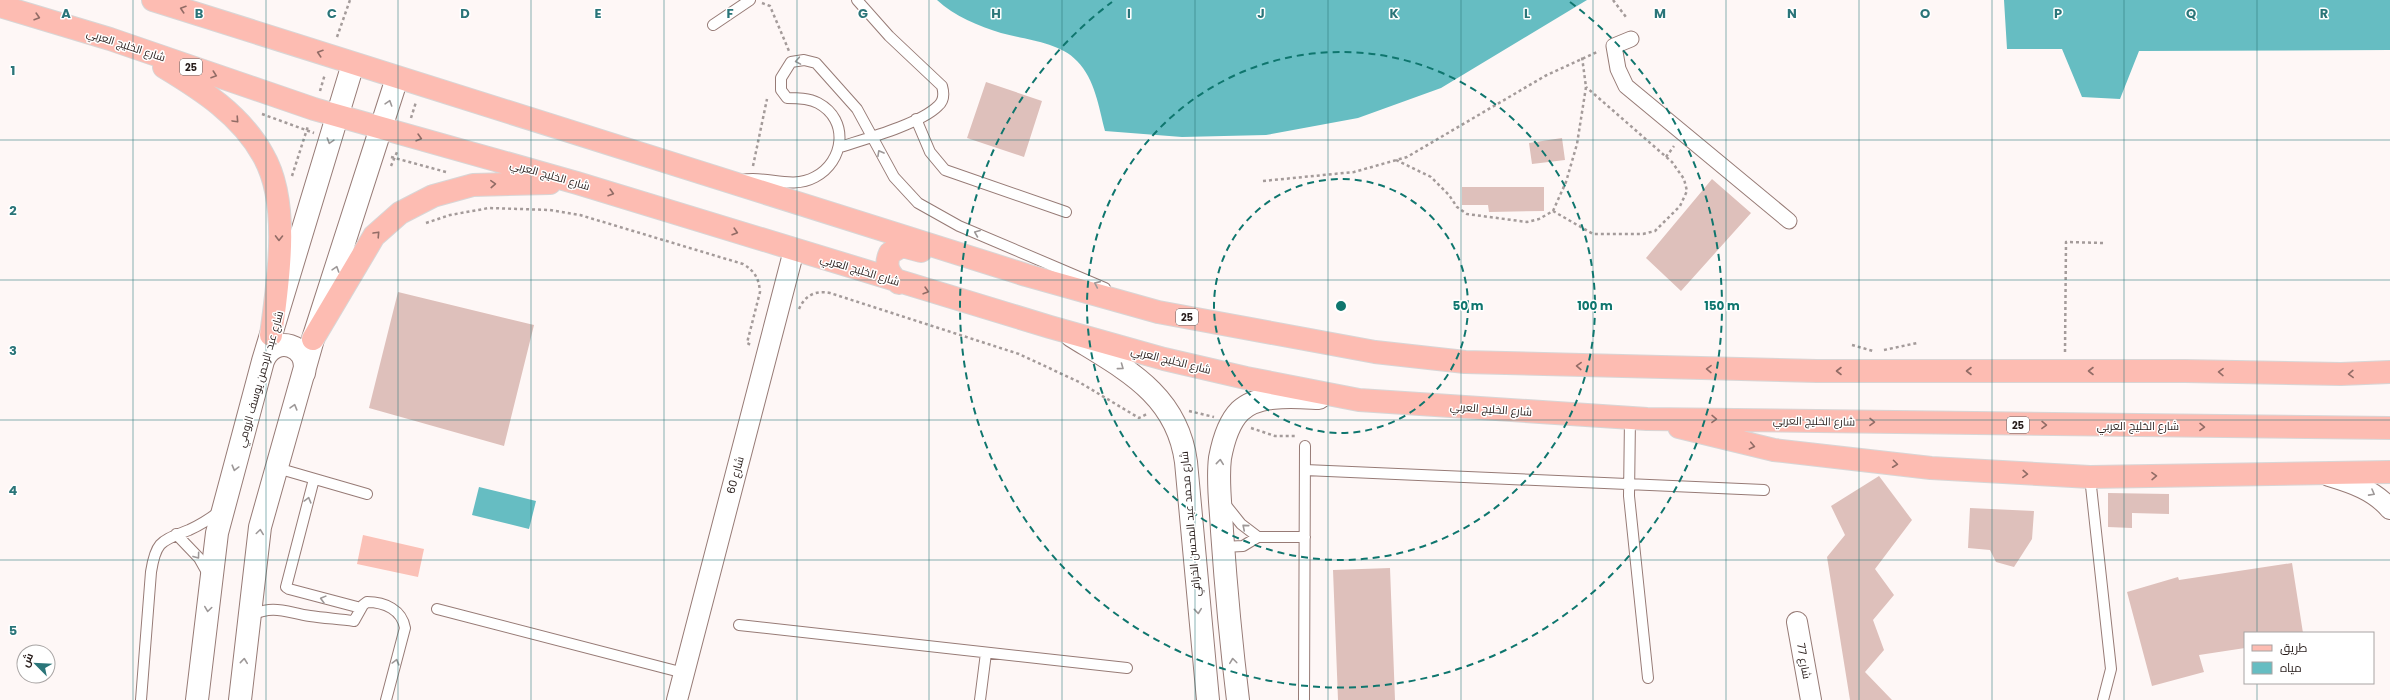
<svg xmlns="http://www.w3.org/2000/svg" width="2390" height="700" font-family="Poppins,Cairo,sans-serif">
	<rect width="100%" height="100%" fill="#fef7f6"/>
	<path fill="#fbc1b7" d="M363,535L424,549L418,577L357,564Z"/>
	<path fill="#66bdc2" d="M937,0H1587L1441,88L1358,118L1266,135L1182,137L1105,131C1099,108 1095,79 1077,61C1059,42 1026,40 1001,33C979,26 954,16 937,0Z
		M2004,0H2390V50L2139,51L2120,99L2082,97L2062,49H2007Z
		M479,487L536,501L529,529L472,515Z"/>
	<path fill="#dec0bb" d="M986,82L1042,101L1024,157L967,138Z
		M1562,138L1565,160L1532,164L1529,143Z
		M1712,179L1751,213L1681,291L1646,258Z
		M1462,187H1544V211L1489,212L1488,205H1462Z
		M398,292L534,325L504,446L369,408Z
		M1879,476L1912,520L1875,569L1894,595L1873,620L1884,650L1865,672L1892,700H1850L1827,557L1845,535L1831,506Z
		M2108,493L2169,494V514L2132,513V528L2108,527Z
		M1970,508L2034,511L2032,539L2014,567L1996,562L1990,550L1968,548Z
		M2292,563L2303,633H2245V648L2199,655L2204,672L2152,686L2127,592L2178,577L2179,580Z
		M1390,568L1395,700H1338L1333,570Z"/>
	<g fill="none" stroke-linecap="round" stroke-linejoin="round">
		<g stroke="#977b76" stroke-width="12">
			<path id="service" d="M713,25L750,0
				M916,119L930,152L945,170L1066,212
				M840,147C865,139 920,124 938,106C944,101 944,93 942,86L889,36L857,0
				M742,180C767,175 791,190 815,177C844,162 850,120 818,103C809,98 797,98 787,98L781,90V78L791,62L804,60L816,63L857,109L894,177L918,203L959,226L1105,288
				M1630,418L1629,496L1648,678
				M277,468L367,494
				M1305,470L1764,490
				M2090,477L2111,669L2103,700
				M314,479L286,587L289,589L361,608
				M1225,504L1241,524L1258,537H1305
				M176,534L199,558L208,574
				M1223,547L1243,546L1258,537
				M437,609L684,673
				M249,616C274,604 285,612 310,616C324,618 339,619 354,621L363,605L367,602C385,602 402,610 405,628L386,700
				M739,625L1127,668
				M141,700L151,572C156,540 162,541 189,530C200,525 211,518 220,511
				M980,700L986,653
				M1304,700L1305,446"/>
		</g>
		<g stroke="#977b76" stroke-width="17">
			<path id="pedestrian" d="M1631,39L1614,46L1618,69L1626,86L1789,221"/>
		</g>
		<g stroke="#977b76" stroke-width="22">
			<path id="minor" d="M2329,476C2352,483 2374,490 2390,509
				M1797,622L1811,700
				M677,700L794,250"/>
		</g>
		<g stroke="#977b76" stroke-width="24">
			<path id="secondary" d="M1072,336C1125,369 1177,394 1186,462L1208,700
				M263,361C274,333 311,345 304,373
				M197,700L217,533L263,361L353,64
				M240,700L260,527L313,339L397,78
				M1238,700C1231,643 1226,588 1222,531C1221,507 1217,482 1220,458C1223,442 1229,422 1240,411C1259,393 1296,397 1319,398"/>
		</g>
		<g stroke="#d8d6d6" stroke-width="24">
			<path id="primary" d="M153,0L1026,275L1158,312L1375,352L1465,362L1817,371H2185L2341,374L2390,372
				M0,6L110,39L314,109L577,183L1050,327L1164,359L1246,378L1359,400L1647,419L2390,428
				M164,67C202,90 241,115 263,155C291,203 278,282 271,335
				M899,283C889,274 884,266 890,253L902,246L921,251
				M313,339L374,236L400,213L433,196L473,185L550,183
				M1679,427L1774,450L1931,468L2090,477L2390,472"/>
		</g>
		<path stroke="#a49b9a" stroke-width="2.5" stroke-dasharray="3 3" stroke-linecap="butt" d="M1613,0L1626,17
			M762,3L770,6L789,51
			M337,37L350,0
			M320,91L325,74
			M262,114L314,133
			M411,118L416,102
			M391,157L446,172
			M1666,157L1674,146
			M1396,160L1431,177L1449,195L1457,207L1467,214L1527,222L1539,219L1553,211L1566,182L1577,144L1586,87L1582,57
			M391,166L397,152
			M753,166L767,99
			M292,176L308,126
			M1263,181L1354,172L1407,157L1545,76L1599,51
			M1553,211L1593,234H1643L1655,231L1680,206L1687,191L1684,179L1672,162L1586,87
			M426,223L450,215L489,208L550,210L580,215L743,264C755,271 759,279 760,292L747,343L751,345
			M799,309C805,295 816,290 830,293L1019,354L1079,382L1139,418L1147,414
			M1852,345L1873,351
			M1884,350L1917,343
			M2065,352L2066,242L2104,243
			M1189,411L1214,417
			M1251,428L1275,436H1297"/>
		<use href="#service" stroke="#fff" stroke-width="10"/>
		<use href="#pedestrian" stroke="#fff" stroke-width="15"/>
		<use href="#minor" stroke="#fff" stroke-width="20"/>
		<use href="#secondary" stroke="#fff" stroke-width="22"/>
		<use href="#primary" stroke="#fdbcb2" stroke-width="22"/>
	</g>
	<defs><path id="oneway-chevron" d="M-2-3.5L2.5 0L-2 3.5" fill="none" stroke-width="1.6" stroke-linecap="round" stroke-linejoin="round"/></defs>
	<g stroke="#926c66">
		<use href="#oneway-chevron" transform="translate(183 9) rotate(-162)"/>
		<use href="#oneway-chevron" transform="translate(37 17) rotate(17)"/>
		<use href="#oneway-chevron" transform="translate(320 53) rotate(-162)"/>
		<use href="#oneway-chevron" transform="translate(214 75) rotate(19)"/>
		<use href="#oneway-chevron" transform="translate(236 120) rotate(47)"/>
		<use href="#oneway-chevron" transform="translate(419 138) rotate(16)"/>
		<use href="#oneway-chevron" transform="translate(493 184) rotate(-3)"/>
		<use href="#oneway-chevron" transform="translate(611 193) rotate(17)"/>
		<use href="#oneway-chevron" transform="translate(735 232) rotate(17)"/>
		<use href="#oneway-chevron" transform="translate(377 234) rotate(-47)"/>
		<use href="#oneway-chevron" transform="translate(279 238) rotate(91)"/>
		<use href="#oneway-chevron" transform="translate(926 291) rotate(16)"/>
		<use href="#oneway-chevron" transform="translate(1579 366) rotate(-178)"/>
		<use href="#oneway-chevron" transform="translate(1709 369) rotate(-179)"/>
		<use href="#oneway-chevron" transform="translate(1839 371) rotate(180)"/>
		<use href="#oneway-chevron" transform="translate(1969 371) rotate(180)"/>
		<use href="#oneway-chevron" transform="translate(2091 371) rotate(-180)"/>
		<use href="#oneway-chevron" transform="translate(2221 372) rotate(-179)"/>
		<use href="#oneway-chevron" transform="translate(2351 374) rotate(178)"/>
		<use href="#oneway-chevron" transform="translate(1714 419) rotate(1)"/>
		<use href="#oneway-chevron" transform="translate(1872 422) rotate(1)"/>
		<use href="#oneway-chevron" transform="translate(2044 425) rotate(1)"/>
		<use href="#oneway-chevron" transform="translate(2202 427) rotate(1)"/>
		<use href="#oneway-chevron" transform="translate(1752 446) rotate(12)"/>
		<use href="#oneway-chevron" transform="translate(1895 464) rotate(7)"/>
		<use href="#oneway-chevron" transform="translate(2025 474) rotate(3)"/>
		<use href="#oneway-chevron" transform="translate(2154 476) rotate(-1)"/>
	</g>
	<g stroke="#9d9898">
		<use href="#oneway-chevron" transform="translate(798 61) rotate(170)"/>
		<use href="#oneway-chevron" transform="translate(389 103) rotate(-72)"/>
		<use href="#oneway-chevron" transform="translate(330 141) rotate(107)"/>
		<use href="#oneway-chevron" transform="translate(880 153) rotate(-119)"/>
		<use href="#oneway-chevron" transform="translate(977 233) rotate(-158)"/>
		<use href="#oneway-chevron" transform="translate(336 269) rotate(-72)"/>
		<use href="#oneway-chevron" transform="translate(1097 284) rotate(-156)"/>
		<use href="#oneway-chevron" transform="translate(1121 367) rotate(36)"/>
		<use href="#oneway-chevron" transform="translate(294 407) rotate(-74)"/>
		<use href="#oneway-chevron" transform="translate(1220 462) rotate(-84)"/>
		<use href="#oneway-chevron" transform="translate(235 468) rotate(105)"/>
		<use href="#oneway-chevron" transform="translate(2372 493) rotate(29)"/>
		<use href="#oneway-chevron" transform="translate(308 500) rotate(-75)"/>
		<use href="#oneway-chevron" transform="translate(1245 527) rotate(-140)"/>
		<use href="#oneway-chevron" transform="translate(260 532) rotate(-82)"/>
		<use href="#oneway-chevron" transform="translate(197 556) rotate(54)"/>
		<use href="#oneway-chevron" transform="translate(323 599) rotate(-165)"/>
		<use href="#oneway-chevron" transform="translate(208 609) rotate(98)"/>
		<use href="#oneway-chevron" transform="translate(1198 611) rotate(84)"/>
		<use href="#oneway-chevron" transform="translate(244 661) rotate(-84)"/>
		<use href="#oneway-chevron" transform="translate(1233 661) rotate(-97)"/>
		<use href="#oneway-chevron" transform="translate(396 662) rotate(-75)"/>
	</g>
	<path fill="none" stroke="#2a7579" stroke-width="1" stroke-opacity="0.55" d="M133,0V700M266,0V700M398,0V700M531,0V700M664,0V700M797,0V700M929,0V700M1062,0V700M1195,0V700M1328,0V700M1461,0V700M1593,0V700M1726,0V700M1859,0V700M1992,0V700M2124,0V700M2257,0V633M0,140H2390M0,280H2390M0,420H2390M0,560H2390M2257,683V700"/>
	<g fill="none" stroke="#0f766e" stroke-width="2" stroke-dasharray="7 5">
		<circle cx="1341" cy="306" r="127"/>
		<circle cx="1341" cy="306" r="254"/>
		<path d="M1570 2A381 381 0 1 1 1112 2"/>
	</g>
	<g text-anchor="middle" dominant-baseline="central" stroke-width="3" stroke-linejoin="round" paint-order="stroke">
		<g fill="#fff" stroke="#675f5e" stroke-width="1">
			<rect x="180" y="59" width="22" height="16" rx="3"/>
			<rect x="1176" y="309" width="22" height="16" rx="3"/>
			<rect x="2007" y="417" width="22" height="16" rx="3"/>
		</g>
		<g font-size="10" font-weight="bold" fill="#261b19">
			<text x="191" y="67">25</text>
			<text x="1187" y="317">25</text>
			<text x="2018" y="425">25</text>
		</g>
		<g font-size="11" fill="#261b19" stroke="#fff">
			<text transform="translate(126 45) rotate(18)">شارع الخليج العربي</text>
			<text transform="translate(550 175) rotate(16)">شارع الخليج العربي</text>
			<text transform="translate(860 270) rotate(17)">شارع الخليج العربي</text>
			<text transform="translate(1171 360) rotate(14)">شارع الخليج العربي</text>
			<text transform="translate(260 379) rotate(-74)">شارع عبد الرحمن يوسف الرومي</text>
			<text transform="translate(1491 409) rotate(4)">شارع الخليج العربي</text>
			<text transform="translate(1814 421) rotate(1)">شارع الخليج العربي</text>
			<text x="2138" y="426">شارع الخليج العربي</text>
			<text transform="translate(735 475) rotate(-75)">شارع 60</text>
			<text transform="translate(1190 524) rotate(-95)">شارع محمد عبد المحسن الخرافي</text>
			<text transform="translate(1804 661) rotate(80)">شارع 77</text>
		</g>
	</g>
	<g font-size="13" text-anchor="middle" font-weight="bold" fill="#2a7579" stroke="#fff" stroke-width="3" stroke-linejoin="round" paint-order="stroke">
		<text x="66" y="18">A</text>
		<text x="199" y="18">B</text>
		<text x="332" y="18">C</text>
		<text x="465" y="18">D</text>
		<text x="598" y="18">E</text>
		<text x="730" y="18">F</text>
		<text x="863" y="18">G</text>
		<text x="996" y="18">H</text>
		<text x="1129" y="18">I</text>
		<text x="1261" y="18">J</text>
		<text x="1394" y="18">K</text>
		<text x="1527" y="18">L</text>
		<text x="1660" y="18">M</text>
		<text x="1792" y="18">N</text>
		<text x="1925" y="18">O</text>
		<text x="2058" y="18">P</text>
		<text x="2191" y="18">Q</text>
		<text x="2324" y="18">R</text>
		<text x="13" y="75">1</text>
		<text x="13" y="215">2</text>
		<text x="13" y="355">3</text>
		<text x="13" y="495">4</text>
		<text x="13" y="635">5</text>
	</g>
	<circle cx="1341" cy="306" r="6" fill="#0f766e" stroke="#fff" stroke-width="2"/>
	<g font-size="12" text-anchor="middle" font-weight="bold" fill="#0f766e" stroke="#fff" stroke-width="3" stroke-linejoin="round" paint-order="stroke">
		<text x="1468" y="310">50 m</text>
		<text x="1595" y="310">100 m</text>
		<text x="1722" y="310">150 m</text>
	</g>
	<rect x="2244" y="632" width="130" height="52" fill="#ffffff" stroke="#a8a4a3"/>
	<rect x="2252" y="645" width="20" height="6" fill="#fdbcb2" stroke="#a8a4a3"/>
	<text x="2280" y="652" font-size="12" fill="#261b19">طريق</text>
	<rect x="2252" y="662" width="20" height="12" fill="#66bdc2" stroke="#a8a4a3"/>
	<text x="2280" y="672" font-size="12" fill="#261b19">مياه</text>
	<g transform="translate(36 664) rotate(294)"><circle r="19" fill="#ffffff" stroke="#a8a4a3"/>
	<path d="M0-3L7 15L0 10L-7 15Z" fill="#2a7579"/>
	<text y="-6" font-size="11" font-weight="bold" text-anchor="middle" fill="#261b19">ش</text>
	</g>
</svg>
